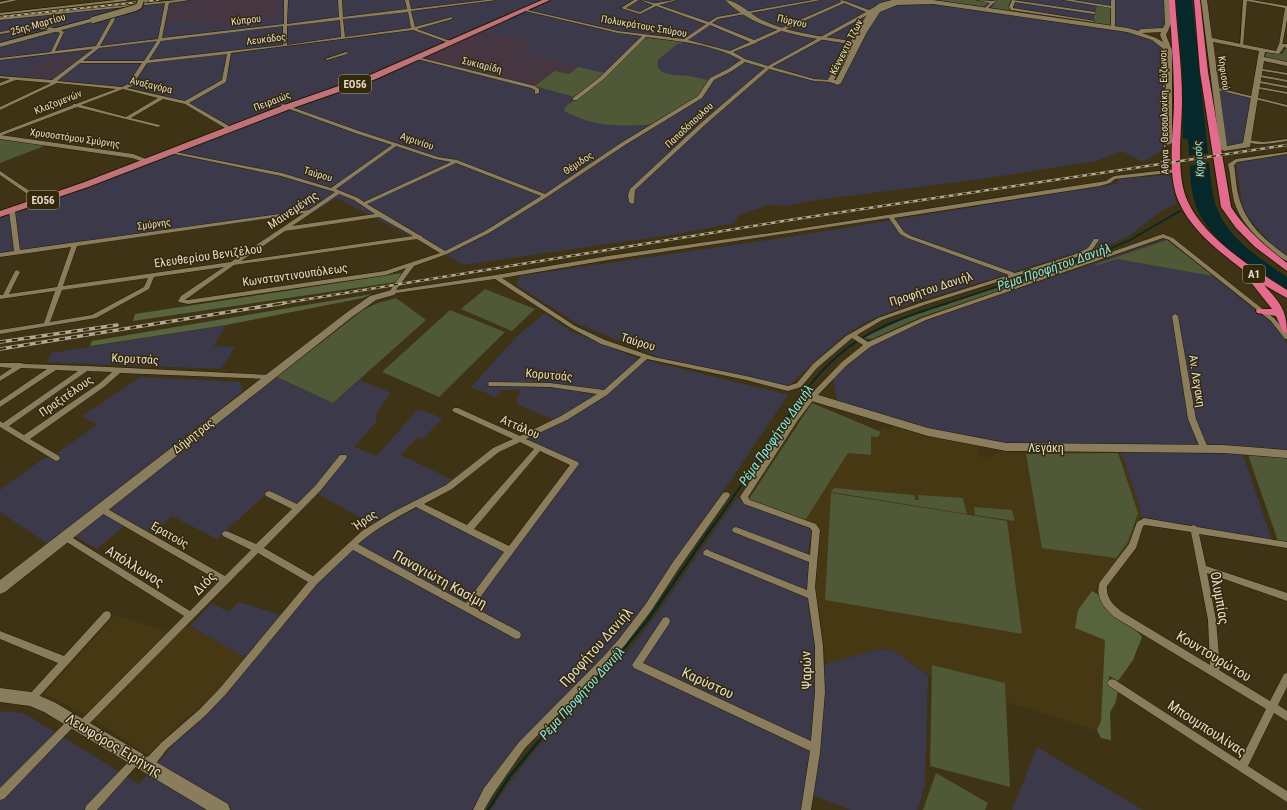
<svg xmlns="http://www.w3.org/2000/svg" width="1287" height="810" font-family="'Roboto Condensed',sans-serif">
	<rect width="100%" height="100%" fill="#3e3315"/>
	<path fill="#463812" d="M811,402L881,431L883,427L890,429L893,425L976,445L980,450L977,455L986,458L1005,450L1029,452H1121L1140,508L1141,517L1125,553L1078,610L1076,628L1105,640L1101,732L935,679L893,650L886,649H879L827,664L815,591L817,528L747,499Z
		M115,615L178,635L187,625L246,657L213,696L185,719L148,755L84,713L44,694Z"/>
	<path fill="#3c394a" d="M192,0H1165L1166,26L1163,28L1138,30L1139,34L1151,38L1164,48L1165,140L1161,151L1143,162L1122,151L1096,161L975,180L817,200L786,206L769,205L739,215L734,223L730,224L677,234L464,265L337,198L312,213L0,256V217L78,191L235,128L185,101L134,88L0,75V20Z
		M1218,89L1252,98L1244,144L1232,146L1226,144Z
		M1287,155V255L1272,244L1256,227L1245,212L1242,203L1236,165L1242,162Z
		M1170,174L1176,204L1160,212L1129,236L1096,251L1085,250L913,303L870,320L841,338L788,386L658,357L574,322L517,285L519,276L788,237L1103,186L1116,184L1119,179L1134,176L1149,177Z
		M1165,239L1281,330L1287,345V451L1014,445L958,437L837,402L833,378L870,347L921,322Z
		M545,313L570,331L634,357L788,395L646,606L619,639L483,793L472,810H0V711L22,713L29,716L139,784L174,744L210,712L253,662L190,626L212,603L228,612L239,602L287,617L321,580L372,532L421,506L510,552L578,463L524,439L558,422L516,404L520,390H503L496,397L471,387L516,337Z
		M226,325L214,346L235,347L221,369L47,362L51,353Z
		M140,377L240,382L243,391L48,544L0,512V490L43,459L54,455L97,425L82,416Z
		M277,377L333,403L360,380L391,393L377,412L376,422L354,447L377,456L418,409L443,418L423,439L418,437L401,455L453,480L440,488L372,524L318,494L300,513L264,496L217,539L172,516L152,533L130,521L97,549L73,535Z
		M1121,452H1242L1272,540L1141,517L1140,508Z
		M737,498L812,530L808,550V588L816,645L818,694L802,810H491L512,779L534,751L630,649L651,622Z
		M879,649L893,650L928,675L925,786L917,810H851L812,795L823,665Z
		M1037,747L1143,810H1012Z"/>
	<path fill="#463641" d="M201,0H279L277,17L202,25V19L166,23L171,3Z
		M479,32L533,40L521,52L605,73L574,97L421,58Z
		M50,57L79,58L54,79L23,77Z"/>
	<path fill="#4f5937" d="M938,0H977L988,3L983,7Z
		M996,0H1012L1009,9L1093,22L1097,6L1111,8L1110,25L992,8Z
		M648,38L684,42L676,45L658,60C653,77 680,75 690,76C696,77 702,79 708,80L700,95L651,124L646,125C612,126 596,127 564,111L565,107L578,98L642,40Z
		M1287,47V63L1265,57L1267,52L1282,54Z
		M578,67L604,73L574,97L535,86L555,71L569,74Z
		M0,139L47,145L0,163Z
		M1167,240L1213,276L1117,259L1098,265L1096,264Z
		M1106,253L1108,254L921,317L872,339L863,338L909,316Z
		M485,289L535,309L512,331L461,309Z
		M396,298L426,320L333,403L277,377L363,310L378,303Z
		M450,310L505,332L439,397L382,372Z
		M812,403L881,432L878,437L871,436V455L848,453L804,522L749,499Z
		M1247,452L1287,457V542L1278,541Z
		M1118,453L1138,513L1128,542L1116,558L1042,548L1026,454Z
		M834,488L914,495L915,500H919L918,495L963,498L967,514L831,492Z
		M831,493L1007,521L1022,634L825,600Z
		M974,507L1012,510L1015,521L975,515Z
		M932,665L1005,683L1010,787L930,766Z
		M936,773L988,803L985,810H923Z"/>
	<path fill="#58653c" d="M402,273L396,282L133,321L135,314Z
		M372,294L363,298L226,325L90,346L92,341Z
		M1092,591C1102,594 1108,609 1115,616C1123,625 1135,627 1142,637L1133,660L1118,681L1109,676V684L1118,692L1115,704L1110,712L1111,739L1110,740L1101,738L1097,730L1101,721L1105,640L1075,628L1078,610Z"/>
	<path fill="#06282a" d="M1176,0H1192L1211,181C1212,191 1214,202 1218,211C1230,240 1262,260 1287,277V291C1253,268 1201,238 1193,195C1189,179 1190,156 1188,140L1183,138L1182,68Z"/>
	<path fill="#3e3315" d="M1210,153L1211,162L1189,166L1188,156Z"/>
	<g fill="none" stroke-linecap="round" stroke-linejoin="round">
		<path stroke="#06282a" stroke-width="1.5" d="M945,304L1105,251L1130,240L1180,211"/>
		<path stroke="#06282a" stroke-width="2" d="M714,525L810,385C850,335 889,322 948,303"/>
		<path stroke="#06282a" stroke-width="2.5" d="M488,810L509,777L538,742L594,684L647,621L714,524"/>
		<g stroke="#241a00" stroke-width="1">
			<path id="street" d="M10,0H18L0,4V2Z
				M116,0H128L126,1L0,15V13Z
				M177,0H190L169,3L162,38L284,24V0H288L287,24L339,17L338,0H342L343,17L407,9L405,0H409L411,9L486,0H497L411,11L415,27L452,17V19L417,29L453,42L454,43L452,44L413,30L231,53L226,82L189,103L229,126V128H225L185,104L163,99L131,118L160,125V126L158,127L77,107L0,136V133L73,105V104H76L116,89L57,83L0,110V107L51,83L16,80L0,86V83L10,79L0,78V76L52,80L93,49L0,60V58L51,52L60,33C42,25 19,31 0,34V32C18,29 48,22 64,32L55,51L96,46L110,21L111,18L109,17L111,16L115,18L114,21L100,46L158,39L165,3L0,20V18ZM408,12L411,28L345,37L343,19ZM340,20L341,37L287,45V26ZM283,26V45L149,60L161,41ZM157,41L144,61H83L99,48ZM227,54L222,80L185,101L127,88L132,86L147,63ZM80,63H142L128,84L122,87L57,81ZM123,89L158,98L126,117L81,105Z
				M634,0H639L626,8L640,12L653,5L640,0C646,0 652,4 657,3C664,2 670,0 677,0L659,5L709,22L717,17L813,0H821L718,19L712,23L754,40L841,2L840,0L845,1L869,10L875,7L878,8L871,13L772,67L814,79L830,80L832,81V82L814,81L769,69L768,70L706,124L635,190L634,203L632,204L629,202L628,195L630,189L702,122L765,68L745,62L732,71L714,80L702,98L625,145L547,197L489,233L447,254L414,266L396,290L496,275L608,256L784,231L1100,182L1106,181L1114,176L1176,169L1179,171L1178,172L1115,179L1110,183L1100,186L894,218L904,232L911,236L1015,273L1073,255L1088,248L1094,239H1098L1099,240L1092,250L1077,257L924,305L882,320L857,335L868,342L922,318L1163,234L1173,238L1275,319L1287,333V339H1285L1271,321L1169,240L1163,238L926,320L870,347L846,366L814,399L798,420L748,497L750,500L816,524L820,530L815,587L823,646L825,692L820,753L811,810H801L810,751L634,668L632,665L663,618L666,617L669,618L670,621L669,624L643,663L811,741L815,692V646L808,598L704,555L703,553L704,551L707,549L710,551L807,590L809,562L733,532L732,530L733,528L736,527L810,555L812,531L810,528L744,504L740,497L792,416L810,395L842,362L863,345L852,338L817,368L801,387L788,391L746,380L647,359L607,395L567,420L526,439L578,462L579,464L473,607L520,632L521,635L520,638L517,639L514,638L353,550L317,584L226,694L206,715L167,749L151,770L147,771L143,770L142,766L143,762L161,743L200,709L220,688L308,582L258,553L84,729L81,731L78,729L76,726L78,723L184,616L62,539L61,537L62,535L65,534L68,535L190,611L219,581L98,511L97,509L98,507L101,506L104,507L225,576L251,550L223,536L222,534L223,532L226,531L229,532L256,544L292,509L266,496L265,494L266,492L269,491L272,492L297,504L315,486L340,455H346L347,457L346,459L321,490L264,548L313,576L362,531L393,512L446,485L493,448L513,439L454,412L452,410L454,408H458L520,436L561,416L597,394L550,387L491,386H489L488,384L489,382L550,383L604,390L641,357L601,344L571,328L495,279L389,294L388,293L389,292L406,268L386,275L188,304L179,302L178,301L181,296L224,267L154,277L149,289L96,318L0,334V330L44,323L55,291L0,299V295H3L15,271L17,270L20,272L9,294L57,287L71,247L0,257V253L14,251L9,211L10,210L12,209L15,211L20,250L309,210L335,192L281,176L170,153L168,152L170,151L282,173L331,188L392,145L355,133L281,106V105L283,104L359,131L438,157L457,160L545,194L621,143L698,96L710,78L728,69L741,60C713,44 678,41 646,37L604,79L577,100H573V98L600,77L642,36L618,33L521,10L523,9L618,31L684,39L706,24L656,6L640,14L621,8ZM844,3L866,12L768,66L745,59L733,52L756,43L757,42ZM710,25L750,42L730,51L688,40ZM396,146L435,159L451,162L364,202L358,198L336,189ZM456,163L541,196L485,231L445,251L422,237V236L419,235L367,204ZM339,194L354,200L375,214L292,226ZM304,213L231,262L63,286L77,246ZM379,217L413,236L241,261L285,231ZM889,218L900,234L907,238L1009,275L920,303L878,318L846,336L813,364L797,383L788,386L746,376L654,357L605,340L575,326L502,278L608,260ZM417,239L440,253L385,271L188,300H185L234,265ZM148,278L144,287L92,315L50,322L62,290ZM520,442L534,449L467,525L424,504L452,489L499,452ZM540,451L570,465L509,546L474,529ZM416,507L504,552L466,603L358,544C375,529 396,518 416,507Z
				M977,0L992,1L997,0L987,9L985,8L990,3Z
				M1012,0L1095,12L1096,13L1094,14L1015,2L1013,7V8L1095,21L1093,22L1011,10L1009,7Z
				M1063,0H1073L1111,6V0H1115V26L1113,27L1111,26V8Z
				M1243,0H1252L1287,6V20L1282,46L1279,45L1285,8L1247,1L1243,46L1240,47Z
				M346,52L348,53L347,54L327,60L325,59Z
				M417,57L535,86L539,89V93L535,94V90L531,88L417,59Z
				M1256,68L1287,73V75L1258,70H1256Z
				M1255,74L1287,80V82L1255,76Z
				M1254,80L1287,86V88L1254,82Z
				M1253,86L1287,92V94L1255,88L1253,87Z
				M1214,87L1287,105V107L1214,89Z
				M1287,139V141C1274,143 1257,147 1246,141L1248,140L1263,142Z
				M1287,152V154L1237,162L1234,165C1236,177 1236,189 1240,201C1247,225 1267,242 1287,256V261C1280,258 1273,251 1267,246C1253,234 1239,219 1234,201C1231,189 1231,176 1228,164L1236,159Z
				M0,171L40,198V200H36L0,175Z
				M1175,314L1178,316L1196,419L1208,448L1207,450H1201L1200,448L1188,419L1172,316Z
				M0,363H21L24,364L87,366L269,375L272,377L269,379L120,373L104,387L30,439L59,456L60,458L59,460L56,461L0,427V421L3,423L78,371L56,370L0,407V401L47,369L21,368L0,381V376L12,368L0,367ZM87,371L112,372L100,383L24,435L9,426Z
				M726,492L729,493L730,495L729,497L679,568L651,611L625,645L609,663L525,748L492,796L484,810H473L484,788L519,742L603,657L619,639L645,605L673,562L723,493Z
				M1144,518L1191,526L1194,525L1197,527L1287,542V548L1199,534L1206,566L1287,593V601L1207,573L1216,620L1220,668L1219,670L1270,701L1284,674L1287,673V687L1278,705L1287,711V721L1274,713L1248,766L1287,791V802L1109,686L1107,683L1109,680L1112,679L1115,680L1240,761L1266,709L1116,618C1105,610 1094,596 1100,582L1129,544L1137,522ZM1145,525L1191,532L1208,620L1210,665L1122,612C1113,605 1106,598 1107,586L1136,548L1143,526Z
				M107,611L110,612L111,615L110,618L34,702L31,704L28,702L26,699L28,696L58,663L0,639V631L64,656L104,612Z
				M73,716L76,718L78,721L76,724L4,799L0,800V788L70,718Z
				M137,754L140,756L142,759L140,762L97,810H85L86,806L134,756Z"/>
		</g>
		<g stroke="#241a00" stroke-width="1">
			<path id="secondary" d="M725,0C737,0 749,13 760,19C788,33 820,36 851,41L869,11L880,3L892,0H933L1128,28L1138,31L1141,29L1163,28L1165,24L1164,0H1170L1171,24L1166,35L1172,50V143L1168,145L1164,143L1166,51L1152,40L1127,32L933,4L897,5L880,12L867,32L841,83L838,85L827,81L849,44C807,37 756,32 725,0ZM1161,32L1160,35L1163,42L1156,38L1142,33ZM851,50L836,80H834Z
				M1201,0H1207L1212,38L1276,51L1279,44H1287V48L1284,47L1279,54L1265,52L1264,57L1287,62V66L1264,61L1250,147L1224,151L1220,149ZM1213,42L1259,51L1243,143L1227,146Z
				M93,18L96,20L95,21L0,47V43Z
				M0,135L133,154L151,161L147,163L132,158L0,139Z
				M391,290L394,291L396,293L394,295L376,300L352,317L5,592L0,594V580L346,313L370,296Z
				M812,393L928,428L1006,443L1223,445L1287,450V458L1223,453L1006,451L928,436L808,400L807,397Z
				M0,688L31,692L54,702L228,804L230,810H207L44,712L30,706L0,702Z"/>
		</g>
		<g stroke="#241a00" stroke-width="2">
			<path id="primary" d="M542,0H550L376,79L290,109L88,187L0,217V211L82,183L284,105L370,75Z"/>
		</g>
		<g stroke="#241a00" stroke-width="2">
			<path id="highway" d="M1169,0H1175C1177,33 1182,67 1182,100C1182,130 1175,175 1188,202C1205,239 1254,269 1287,290V298L1264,285C1279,302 1287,309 1287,333L1283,332L1276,316L1257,313L1256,311L1257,309H1272L1249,280L1252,277C1226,256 1193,234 1179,202C1166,174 1174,130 1174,100C1174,67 1171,33 1169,0Z
				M1194,0H1200L1208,72L1231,207C1246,230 1265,246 1287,263V271L1255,247L1236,228L1221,207L1200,72Z"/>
		</g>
		<use href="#street" fill="#8a7d5d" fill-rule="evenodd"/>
		<use href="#secondary" fill="#8a7d5d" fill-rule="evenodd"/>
		<use href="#primary" fill="#bf727a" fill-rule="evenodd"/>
		<use href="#highway" fill="#e36b8d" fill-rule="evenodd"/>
		<g stroke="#b1a994" stroke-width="2">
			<path id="rail-far2" d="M0,17L158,0"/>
		</g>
		<g stroke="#b1a994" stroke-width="2.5">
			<path id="rail-far1" d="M278,304L796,219L1287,145"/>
		</g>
		<g stroke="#b1a994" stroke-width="3.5">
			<path id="rail" d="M0,342L117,325
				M0,349L284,303"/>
		</g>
		<use href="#rail-far2" stroke="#33280a" stroke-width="1" stroke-dasharray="3.5" stroke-linecap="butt"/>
		<use href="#rail-far1" stroke="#33280a" stroke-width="1.5" stroke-dasharray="4.5" stroke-linecap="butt"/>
		<use href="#rail" stroke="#33280a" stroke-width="2" stroke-dasharray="6" stroke-linecap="butt"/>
		<g stroke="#241a00" stroke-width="8" stroke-linecap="butt">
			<path id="secondary-bridge" d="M93,20L135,8L139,6L141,0"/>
		</g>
		<use href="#secondary-bridge" stroke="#8a7d5d" stroke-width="6"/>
	</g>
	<g text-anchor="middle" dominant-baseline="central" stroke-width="3" stroke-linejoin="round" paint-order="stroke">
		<g font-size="10" fill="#e2dbca" stroke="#33280a">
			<text transform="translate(246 20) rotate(-7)">Κύπρου</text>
			<text transform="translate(792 21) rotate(13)">Πύργου</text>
			<text transform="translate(38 24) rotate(-16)">25ης Μαρτίου</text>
			<text transform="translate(644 26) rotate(10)">Πολυκράτους Σπύρου</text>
			<text transform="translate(266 39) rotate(-7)">Λευκάδος</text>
			<text transform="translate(846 47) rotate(-63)">Κέννεντυ Τζων</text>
			<text transform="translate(482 65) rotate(14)">Συκιαρίδη</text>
			<text transform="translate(1224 73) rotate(82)">Κηφισού</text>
			<text transform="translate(151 85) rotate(13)">Αναξαγόρα</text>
			<text transform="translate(272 101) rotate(-21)">Πειραιώς</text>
			<text transform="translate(58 102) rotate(-22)">Κλαζομενών</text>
			<text transform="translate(1164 112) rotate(-91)">Αθήνα - Θεσσαλονίκη - Εύζωνοι</text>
			<text transform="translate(689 125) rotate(-43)">Παπαδόπουλου</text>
			<text transform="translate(75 138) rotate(8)">Χρυσοστόμου Σμύρνης</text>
			<text transform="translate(417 141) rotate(19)">Αγρινίου</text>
			<text transform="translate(578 163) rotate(-33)">Θέμιδος</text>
			<text transform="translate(318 174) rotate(17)">Ταύρου</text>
			<text transform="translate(154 224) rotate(-8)">Σμύρνης</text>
		</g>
		<g fill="#33280a" stroke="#aea590" stroke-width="1">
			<rect x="339" y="75" width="32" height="18" rx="3"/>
			<rect x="27" y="191" width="32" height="18" rx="3"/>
			<rect x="1243" y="265" width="22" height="18" rx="3"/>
		</g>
		<g font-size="11" font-weight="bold" fill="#e2dbca">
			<text x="355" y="84">ΕΟ56</text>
			<text x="43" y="200">ΕΟ56</text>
			<text x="1254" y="274">Α1</text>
		</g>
		<g font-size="11" font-style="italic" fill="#85e9ef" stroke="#33280a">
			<text transform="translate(1199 159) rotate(-95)">Κηφισός</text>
		</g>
		<g font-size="12" fill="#e2dbca" stroke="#33280a">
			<text transform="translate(293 210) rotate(-34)">Μαινεμένης</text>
			<text transform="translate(208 256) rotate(-8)">Ελευθερίου Βενιζέλου</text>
			<text transform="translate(295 275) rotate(-8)">Κωνσταντινουπόλεως</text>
			<text transform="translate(931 289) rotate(-18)">Προφήτου Δανιήλ</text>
			<text transform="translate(638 342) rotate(17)">Ταύρου</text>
			<text transform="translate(135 359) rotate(3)">Κορυτσάς</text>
			<text transform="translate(549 375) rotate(5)">Κορυτσάς</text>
			<text transform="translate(1197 381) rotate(81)">Αν. Λεγακη</text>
			<text transform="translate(66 396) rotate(-35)">Πραξιτέλους</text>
			<text transform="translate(520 427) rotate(24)">Αττάλου</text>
			<text transform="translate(193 436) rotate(-38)">Δήμητρας</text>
			<text x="1046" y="448">Λεγάκη</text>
			<text transform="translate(365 520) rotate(-35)">Ήρας</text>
			<text transform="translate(170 535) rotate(30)">Ερατούς</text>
		</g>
		<g font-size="13" font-style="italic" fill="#85e9ef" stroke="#33280a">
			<text transform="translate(1054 267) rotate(-19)">Ρέμα Προφήτου Δανιήλ</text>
			<text transform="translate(776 435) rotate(-55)">Ρέμα Προφήτου Δανιήλ</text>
			<text transform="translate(582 693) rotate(-48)">Ρέμα Προφήτου Δανιήλ</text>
		</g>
		<g font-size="14" fill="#e2dbca" stroke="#33280a">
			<text transform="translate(135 566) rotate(32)">Απόλλωνος</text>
			<text transform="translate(440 579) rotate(29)">Παναγιώτη Κασίμη</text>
			<text transform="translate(204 583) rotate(-45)">Διός</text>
			<text transform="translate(1220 598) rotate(80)">Ολυμπίας</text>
			<text transform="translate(596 647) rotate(-48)">Προφήτου Δανιήλ</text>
			<text transform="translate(1214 656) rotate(31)">Κουντουρώτου</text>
			<text transform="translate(806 670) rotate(-92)">Ψαρών</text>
			<text transform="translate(708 683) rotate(25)">Καρύστου</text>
			<text transform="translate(1207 728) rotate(33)">Μπουμπουλίνας</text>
			<text transform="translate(114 745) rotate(31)">Λεωφόρος Ειρήνης</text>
		</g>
	</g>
</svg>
